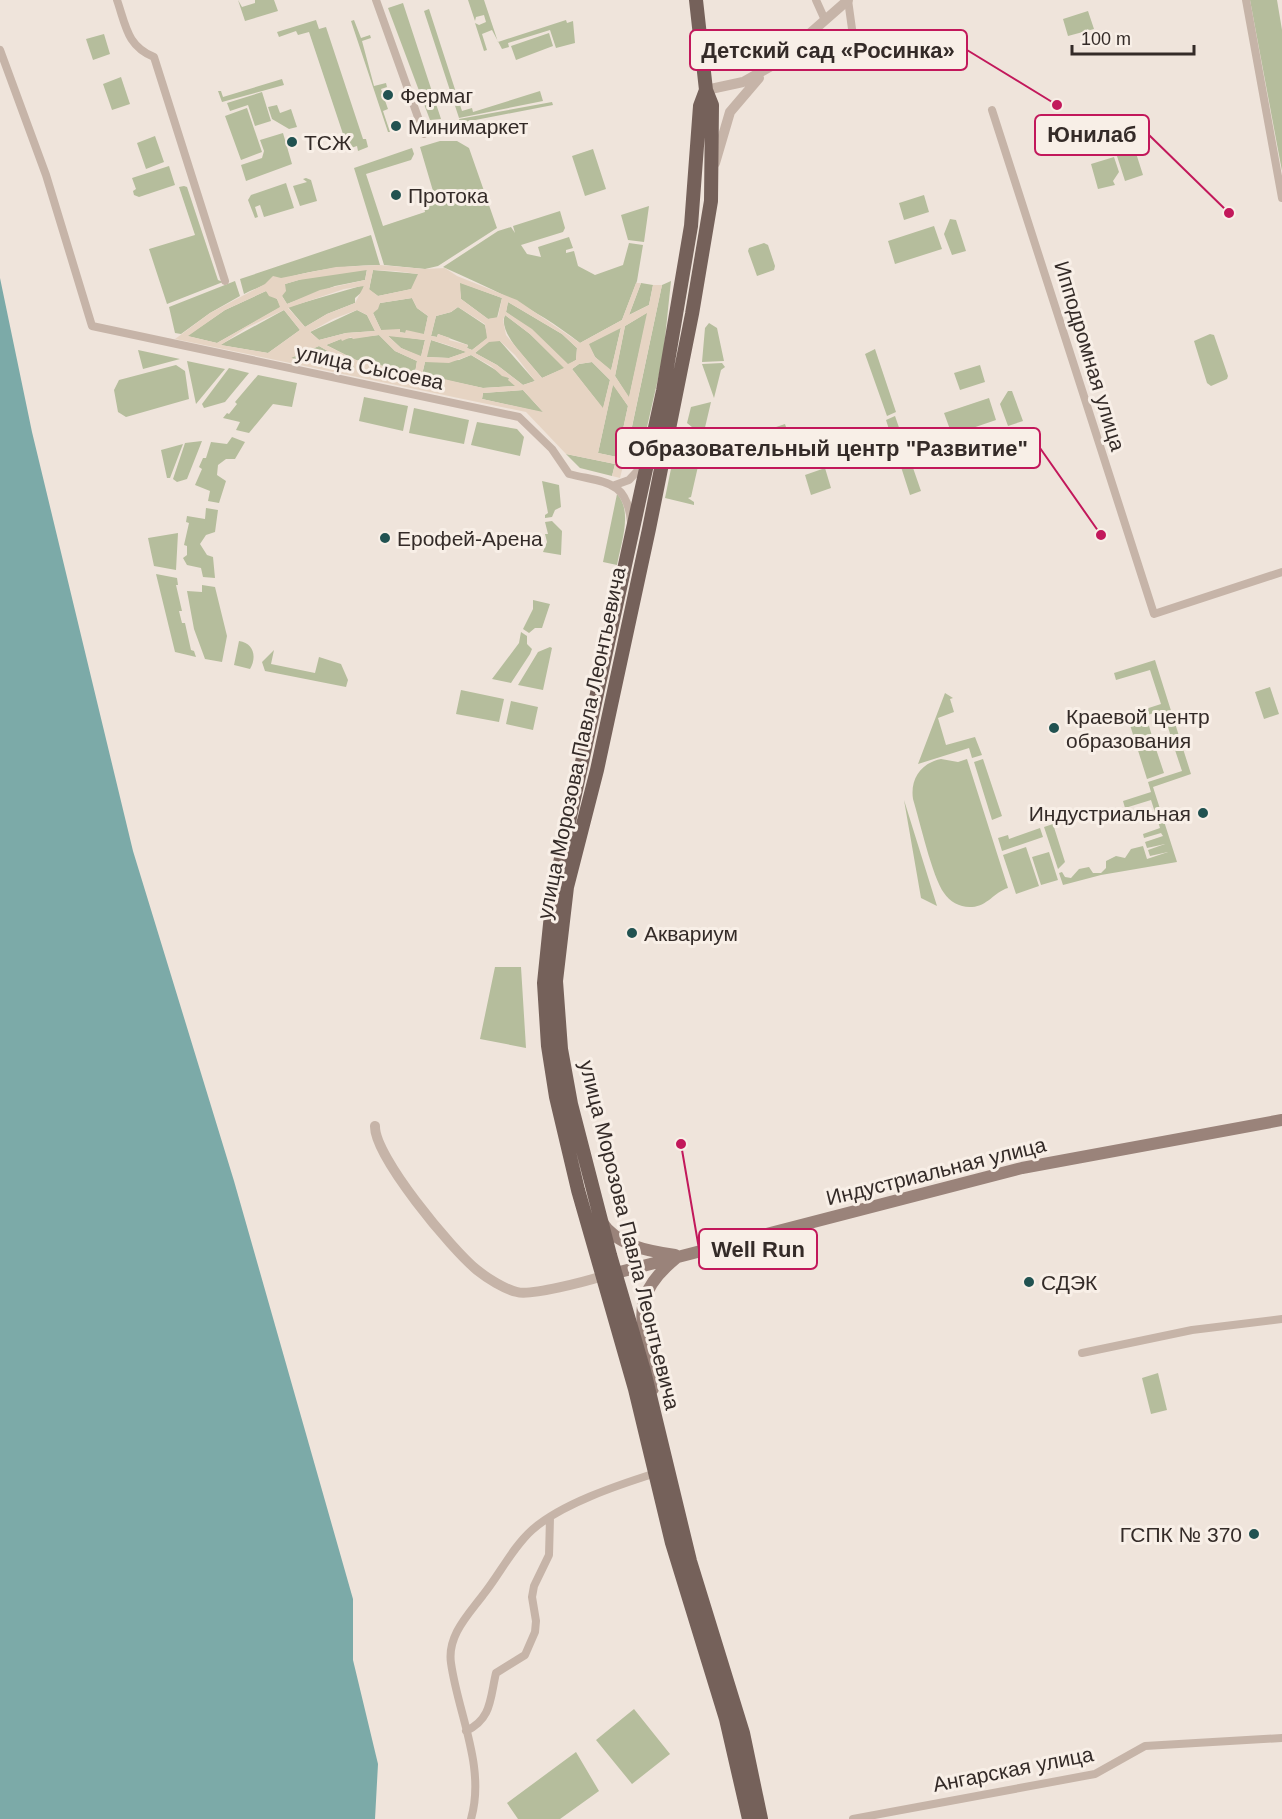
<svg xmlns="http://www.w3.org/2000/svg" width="1282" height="1819" font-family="Helvetica,sans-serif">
	<rect width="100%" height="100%" fill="#efe4db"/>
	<path fill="#b5bd9c" d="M238,0L242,7L255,3V0H274L278,11L245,21Z
		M468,0H484L498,42L566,20L567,23L573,21L575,43L556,48L550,30L508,43L509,47L502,49L492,30L482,34L487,50L484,51L475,23L479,25L486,22L484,15L476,17L475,21Z
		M1250,0H1277L1282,30V171Z
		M403,3L441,119L430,120L388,8Z
		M429,9L462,111L472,108L473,112L540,91L543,101L459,118L424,11Z
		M1088,11L1094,29L1068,36L1063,19Z
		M316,20L319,29L326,27L363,139H366L368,147L358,151L357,146L348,149L309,32L298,35L296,31L279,37L277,32Z
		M354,20L361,38L370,35L371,38L362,41L374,86L386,83L387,87L381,89L388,109L383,111L390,132H388L351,21Z
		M549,33L553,46L516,60L511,46Z
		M104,34L110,54L93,60L86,39Z
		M121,77L130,104L112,110L103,84Z
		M282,79L284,85L222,102L218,91H221L223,97Z
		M262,92L271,121L255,126L248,105L230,111L227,103Z
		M552,102L553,105L460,123L459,119Z
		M277,105L280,113L291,109L297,127L289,129L272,119L268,107Z
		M247,108L262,152L241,160L225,116Z
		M283,133L292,164L246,181L241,165L262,158L264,151L260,140Z
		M155,136L164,162L146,169L137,143Z
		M440,141H457L469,148L497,228L438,266L425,269L384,265L354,168L412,148L414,154L411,160L366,174L383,226L425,212L424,207L433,198V191L420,147Z
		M593,149L606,189L585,196L572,156Z
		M1135,150L1143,175L1125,181L1117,156Z
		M1114,157L1119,172L1113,181L1115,185L1098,189L1091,164Z
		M169,166L175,185L139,197L134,195L133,191L136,189L132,178Z
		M306,178L311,180L317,201L300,206L293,186L307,182L303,179Z
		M286,183L294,208L264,217L260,205L255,207L258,217L255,218L248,200L251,195Z
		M184,186L187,187L218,280L223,282L167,304L149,249L195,235L179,187Z
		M924,195L929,212L904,220L899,203Z
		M649,206L644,242L628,240L621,215Z
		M560,211L565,228L563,232L521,245L527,254L541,257L538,247L569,237L573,248L566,250V253L574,251L578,266L595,275L623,265L629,243L643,245L637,281L622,320L580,343C537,309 492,289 443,267L498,231L511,227L515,233L513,226Z
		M950,219L956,220L966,251L952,255L944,234Z
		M934,226L942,249L895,264L888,241Z
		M371,235L380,265C332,266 288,273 244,294L240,279Z
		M764,243L768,245L775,266L774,270L757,276L748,251L749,248Z
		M367,269L365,280L335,286L287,304L282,296L285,284L315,275Z
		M373,270L419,274L412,289L378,296L369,290Z
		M235,281L240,296L210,313L181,334L175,333L169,307Z
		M671,281L663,357L639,462L625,460L662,285Z
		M459,282L502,298L497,318L488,319L461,299Z
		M641,283L653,285L649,305L629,315Z
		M364,285L363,291L355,298V303L327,314L305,327L288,307Z
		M266,291L277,299L281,307L217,343L187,336L225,310Z
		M412,298L417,308L428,316L424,335L406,331V333L381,330L373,313L380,303Z
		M508,302L562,334L577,348L576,360L568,365L535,333L506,312Z
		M458,307L485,325L488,338L472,350L467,348L468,345L438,334L437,337L431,336L436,316L451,312Z
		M284,310L300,330L268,353L220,345Z
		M357,310L367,315L375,331L346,333L319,340L310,332Z
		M648,312L629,398L615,376L625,326Z
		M505,315L530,334L565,368L542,378C531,363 497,333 505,315Z
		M709,323L717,328L724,361L702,362L705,328Z
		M621,327L611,371L595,357L588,344Z
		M1210,334L1214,335L1228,376L1227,379L1211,386L1207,383L1194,341Z
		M379,335L395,351L417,361L415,373L356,360L326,345L341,339Z
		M387,335L425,340L421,357L401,348Z
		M431,340L467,352L449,358L426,357Z
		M489,341H500L535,381L523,385L497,365L475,353Z
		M319,346L354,366L352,371L290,358Z
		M875,349L896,412L887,416L865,354Z
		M138,350L180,359L143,369Z
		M471,355L509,378L516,386L483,388L422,375L425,362L459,360Z
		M187,361L225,369L196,404Z
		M592,362L610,380L603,409L572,369L579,364Z
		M722,363L725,367L721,370L714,398L702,364Z
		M176,365L185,371L189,399L126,417L118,412L114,390L119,380Z
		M980,365L985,382L960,390L954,373Z
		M229,368L249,373L225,402L204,408L202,404Z
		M258,375L297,383L292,407L273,404L249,433L236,430L240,422L223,418L227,413L229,414L237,404L235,402Z
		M613,384L628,406L617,457L598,453Z
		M523,390L544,413L482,399L483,393Z
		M1008,391H1012L1023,421L1008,426L1000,404Z
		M364,397L408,406L403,431L359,421Z
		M989,398L996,420L952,435L944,413Z
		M711,402L703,436L687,423L691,407Z
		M414,408L469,420L464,444L409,433Z
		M895,416L921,491L910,495L886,420Z
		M477,422L517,429L524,437L520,456L471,445Z
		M785,424L790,439L766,447L761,432Z
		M687,427L704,440L691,497L688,498L694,502V505L665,498L673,459Z
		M232,437L245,442L235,459H226L218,465L217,475L226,481L219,503L208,501L210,491L195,485L202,469L199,467L203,458H206L211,442L227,444Z
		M202,441L187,479L177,482L173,479L185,443Z
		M183,444L170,478H167L161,450Z
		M566,454L615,464L612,476L580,468Z
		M825,468L831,488L811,495L805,475Z
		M542,481L559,485L561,507L555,510L552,517L545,518V515L548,513Z
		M617,494C633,511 621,543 617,565L603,562Z
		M206,508L218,510L215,532L206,535L200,544L207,555L213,557L215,578L203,577L201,568L187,565L183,558L187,555V546L184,545L189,523L186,522L187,516L205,519Z
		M552,521L562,531L561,555L543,552L547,542L545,534H548L545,522Z
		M178,533L176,570L154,566L148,538Z
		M156,574L177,578L178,585H176L182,611H179L182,623H185L191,650L194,651L196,657L175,652Z
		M202,585L215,587L227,636L222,662L205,659L194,629L187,591L202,592Z
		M533,600L550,604L542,628H535L529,633L523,629L533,609Z
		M521,632L527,636V644L532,649L530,654L511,683L492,679L519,643Z
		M239,641C254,643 257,657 250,669L234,665Z
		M550,647L552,648L543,690L518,685L538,652Z
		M274,650L271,664L315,673L319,657L341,664L348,680L346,687L265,671L262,662Z
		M1155,660L1191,774L1153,787L1177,862L1101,875L1063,885L1059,873L1062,872L1065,877L1071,878L1079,869L1089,867L1093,873H1101L1106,868V861L1116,856L1125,858L1131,849L1143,846L1147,859L1168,852L1150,856L1148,850L1165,844L1147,848L1145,842L1163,836L1161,833L1144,838L1143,834L1160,828L1151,800L1125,808L1123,801L1151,792L1148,782L1182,771L1173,744L1156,749L1164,773L1147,779L1130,725L1147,719L1154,743L1171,737L1163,710L1129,721L1127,715L1161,704L1150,670L1116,680L1114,673Z
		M1270,687L1279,714L1264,719L1255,692Z
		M461,690L504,699L499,722L456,714Z
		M945,693L953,698L950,699L954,712L938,718L946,745L975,737L982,755L972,758L969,748L918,764Z
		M511,701L538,707L533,730L506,724Z
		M941,759L958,762L967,759L1008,888C994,892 988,906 972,907C961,908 950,902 944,893C932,876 920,822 913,799C910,779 921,763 941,759Z
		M983,759L1002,816L992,820L974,762Z
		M904,800L937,906L921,898Z
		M1053,824L1065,862L1058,869L1044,827Z
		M1040,828L1043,837L1002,851L998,838L1008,835L1009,839Z
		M1026,847L1039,886L1016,894L1003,855Z
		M1049,852L1058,880L1041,885L1032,857Z
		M495,967H521L526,1048L480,1039Z
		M1158,1373L1167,1410L1151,1414L1142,1378Z
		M634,1709L670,1754L632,1784L596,1740Z
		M576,1752L599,1791L560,1819H518L507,1803Z"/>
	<path fill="#e6d4c3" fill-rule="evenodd" d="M380,265L425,269L445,268L457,276L517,300L580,343L622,320L636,283H641L629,315L649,305L653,285H662L625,459L639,462L636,468L623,466L620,478L612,476L615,464L566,454L526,412L175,339L210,313L265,284L273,276L281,278L336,267ZM367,270L365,280L320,290L287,304L282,296L286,291L285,284L299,280ZM373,270L395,271L418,274L411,289L378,296L369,289ZM460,283L502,298L498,317L488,319L461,299ZM364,286L355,303L327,314L305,327L288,308L344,289ZM266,291L269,296L277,299L280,307L217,343L188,336L225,310ZM412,298L417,308L428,316L424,334L406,330L405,333L400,332V329L381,330L373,313L378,309L380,303ZM508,302L562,334L577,348L576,360L568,364L532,329L506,312ZM458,307L485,324L487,338L472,350L467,348L468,345L449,340L450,338L438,334L437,337L431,336L436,316L451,312ZM284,310L300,330L268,353L221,345L246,328ZM357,310L367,315L375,331L346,333L319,340L310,332L333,319ZM647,313L629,397L615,376L625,326ZM505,315L530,334L564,368L542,378L506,335L503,320ZM621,328L611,370L595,357L589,344ZM379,335L395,351L417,361L415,373L356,360L326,345L341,339L342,341L351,337L353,339ZM388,336L425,340L421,356L401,348ZM431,340L448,345L466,352L449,358L427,357ZM500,341L515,355L535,381L523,385L497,365L475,353L489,342ZM319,346L354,366L352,371L291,358ZM471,355L491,366L502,376L509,378L508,380L515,386L483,388L422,374L425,362L449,363ZM592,362L610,380L603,408L572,369L579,364ZM613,385L628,406L617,457L598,453ZM523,390L543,412L482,399L483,393Z"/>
	<path fill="#7caaa8" d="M0,278L32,432L133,851L234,1181L353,1599V1660L378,1764L375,1819H0Z"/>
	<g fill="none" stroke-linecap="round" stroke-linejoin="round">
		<path stroke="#c6b4a8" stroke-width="8" d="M117,0C126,26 127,46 154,57L225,281
			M376,0L424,134
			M816,0L825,20
			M848,0L857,65
			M1246,0L1282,198
			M0,50L46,175L92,326L519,417L552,449L569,474C604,483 627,479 631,522
			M992,110L1154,614L1282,572
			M615,485L629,480L644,464
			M1082,1353L1192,1330L1282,1319
			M466,1731C492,1719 490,1698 496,1673L525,1655L535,1632L536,1621L532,1597L534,1586L549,1555L550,1518
			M471,1819C486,1767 458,1714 451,1663C447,1636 468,1615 483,1595C500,1574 512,1548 532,1530C561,1504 618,1485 656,1473
			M853,1819L1095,1774L1145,1746L1282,1738"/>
		<path stroke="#c6b4a8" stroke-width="10" d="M701,35L725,53L775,64
			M706,90L743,82L775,64L848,0
			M715,163L730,112L759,78
			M375,1126C374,1156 452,1250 477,1270C487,1278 504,1289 517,1292C531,1296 587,1281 603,1276"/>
		<path stroke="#9a837a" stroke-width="12" d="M601,1221C617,1246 648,1251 675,1255
			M608,1275L1022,1168L1282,1120
			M653,1389C650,1330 620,1304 676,1258"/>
		<path stroke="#75615a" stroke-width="14" d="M696,0L706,90L712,105L711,201L692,314L649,529L597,770L567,887L556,981L561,1049L571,1104L610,1255L644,1371L690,1561L743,1733L761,1819
			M706,90L700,106L691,226L663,391L553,895L544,983L548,1046L556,1097L578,1190L635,1389L672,1543L726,1719L749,1819"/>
	</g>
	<g fill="#215251" stroke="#f8efe7" stroke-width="2">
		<circle cx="388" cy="95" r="6"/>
		<circle cx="396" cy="126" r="6"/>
		<circle cx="292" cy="142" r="6"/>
		<circle cx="396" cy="195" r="6"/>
		<circle cx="385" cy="538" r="6"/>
		<circle cx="1054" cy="728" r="6"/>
		<circle cx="1203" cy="813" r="6"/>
		<circle cx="632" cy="933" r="6"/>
		<circle cx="1029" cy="1282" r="6"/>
		<circle cx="1254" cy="1534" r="6"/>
	</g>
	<g text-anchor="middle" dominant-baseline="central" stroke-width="6" stroke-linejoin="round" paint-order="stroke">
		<g font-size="21" fill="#342b28" stroke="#f8efe7" text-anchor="start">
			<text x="400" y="95">Фермаг</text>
			<text x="408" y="126">Минимаркет</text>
			<text x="304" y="142">ТСЖ</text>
			<text x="408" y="195">Протока</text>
			<text x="397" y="538">Ерофей-Арена</text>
			<text x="1066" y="716">Краевой центр<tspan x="1066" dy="24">образования</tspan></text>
			<text x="1191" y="813" text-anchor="end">Индустриальная</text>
			<text x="644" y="933">Аквариум</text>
			<text x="1041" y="1282">СДЭК</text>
			<text x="1242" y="1534" text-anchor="end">ГСПК № 370</text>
		</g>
		<g font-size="21" fill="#342b28" stroke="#f8efe7">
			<text transform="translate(1090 356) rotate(73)">Ипподромная улица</text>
			<text transform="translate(370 367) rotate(12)">улица Сысоева</text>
			<text transform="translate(581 743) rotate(-78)">улица Морозова Павла Леонтьевича</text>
			<text transform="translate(936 1171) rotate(-14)">Индустриальная улица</text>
			<text transform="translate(630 1235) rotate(76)">улица Морозова Павла Леонтьевича</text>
			<text transform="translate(1013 1769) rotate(-11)">Ангарская улица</text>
		</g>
	</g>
	<path fill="none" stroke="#c2185b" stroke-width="2" d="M1057 105L967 50M1229 213L1149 135M1101 535L1040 448M681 1144L699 1249"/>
	<g fill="#c2185b" stroke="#f8efe7" stroke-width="2">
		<circle cx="1057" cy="105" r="6"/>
		<circle cx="1229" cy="213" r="6"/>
		<circle cx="1101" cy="535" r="6"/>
		<circle cx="681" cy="1144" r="6"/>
	</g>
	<g fill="#f8efe7" stroke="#c2185b" stroke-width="2">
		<rect x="690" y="30" width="277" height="40" rx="6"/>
		<rect x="1035" y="115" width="114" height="40" rx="6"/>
		<rect x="616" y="428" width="424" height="40" rx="6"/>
		<rect x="699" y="1229" width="118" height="40" rx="6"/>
	</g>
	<g font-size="22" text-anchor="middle" font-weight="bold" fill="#342b28">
		<text x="828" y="58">Детский сад «Росинка»</text>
		<text x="1092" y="142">Юнилаб</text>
		<text x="828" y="456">Образовательный центр "Развитие"</text>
		<text x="758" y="1257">Well Run</text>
	</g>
	<path d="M1072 45v9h122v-9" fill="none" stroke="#342b28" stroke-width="3"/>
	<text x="1081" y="45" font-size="18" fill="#342b28" stroke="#f8efe7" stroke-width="4.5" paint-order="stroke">100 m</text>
</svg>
